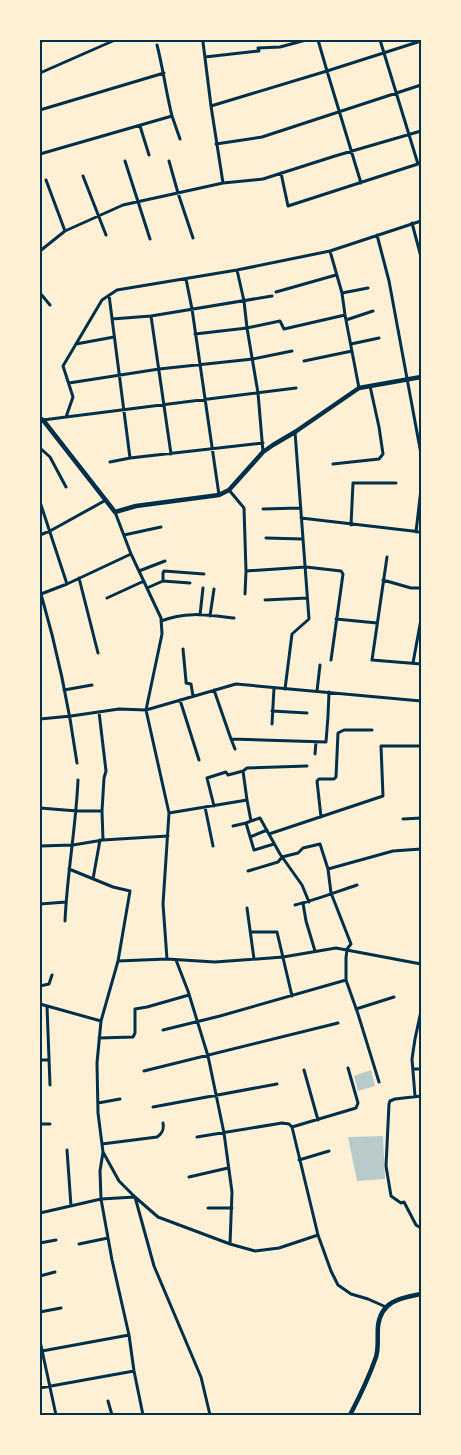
<svg xmlns="http://www.w3.org/2000/svg" width="461" height="1455" font-family="'Sofia Sans Condensed',sans-serif">
	<rect width="100%" height="100%" fill="#fdf0d5"/>
	<path fill="#b9caca" d="M371,1070L375,1086L358,1091L354,1076Z
		M383,1136L385,1179L357,1181L348,1137Z"/>
	<g fill="none" stroke-linecap="round" stroke-linejoin="round">
		<path stroke="#003049" stroke-width="3" d="M318,40L327,71L361,183
			M380,40L418,164
			M40,42L44,40
			M203,42L211,106L223,183
			M205,57L259,51L258,48L280,47L306,40
			M40,73L115,40
			M211,106L327,71L421,41
			M40,110L164,73
			M172,116L180,139
			M140,126L149,155
			M216,144L262,137L421,85
			M40,154L172,116C166,92 163,68 157,45
			M125,161L150,239
			M169,161L178,193L193,238
			M281,173L288,206L421,163
			M83,176L106,235
			M46,180L65,231
			M412,223L421,257
			M377,235L389,281L421,454
			M40,251L65,231L123,205L223,183L263,179L335,156L421,131
			M330,251L342,293L345,315L359,388
			M237,270L244,301L247,328L258,393L263,452
			M186,279L192,309L219,495
			M276,292L336,275
			M40,293L50,305
			M342,293L368,288
			M109,295L130,458
			M151,316L171,454
			M112,319L151,316L272,296
			M346,320L373,311
			M195,334L247,328L280,321L284,329L345,315
			M76,344L114,337
			M351,344L379,338
			M304,361L352,351
			M69,383L159,369L253,359L292,351
			M66,417L296,388
			M40,423L43,420L66,417L73,397L63,366L102,300L117,290L237,270L330,251L421,221
			M40,448L50,457L66,487
			M110,462L130,458L263,443
			M333,464L379,459L383,454L379,427L370,386
			M229,490L244,508L246,571L245,594
			M40,502L67,584
			M263,509L300,508
			M115,512L131,554L161,618L162,634L146,710L169,813L163,904L167,959
			M301,518L421,532
			M351,525L353,483H396
			M416,532L421,489
			M40,535L50,531L106,500
			M124,535L161,527
			M266,538L302,539
			M387,557L372,660L421,664
			M139,571L165,561
			M246,571L306,567L341,571L343,574L331,660
			M79,578L98,653
			M383,580L411,588H421
			M163,581V573L164,571L204,574
			M147,588L163,581L190,583
			M41,594C57,649 69,706 77,763
			M41,594L67,584L131,554
			M107,598L144,581
			M265,600L307,598
			M200,615L203,588
			M210,616L214,589
			M336,619L377,623
			M161,621C186,611 208,615 234,618
			M183,649L186,681V683L191,684L193,696
			M413,663L421,619
			M285,689L292,634L309,619L295,432
			M64,690L92,685
			M214,690L231,739L326,742L328,716L329,692
			M317,691L320,665
			M180,700L199,760
			M272,711L307,713
			M99,712L106,771L104,778L102,811
			M40,719L71,716L119,709L146,710L236,684L421,701
			M272,724L274,688
			M231,739L235,749
			M315,754L316,742
			M243,771L247,768L307,766
			M214,806L207,778L226,772L228,775L243,771L247,800
			M205,807L213,846
			M40,808L77,811H102L103,840
			M169,813L247,800L251,821L260,818L280,854L302,885L309,902
			M321,817L317,781L319,779H334L336,777L338,733L344,730H372
			M403,819L421,818
			M251,821L246,823L254,850L274,844
			M233,826L246,823
			M269,834L383,796L381,746H421
			M250,837L267,830
			M40,846L73,845L103,840L168,836
			M69,869L113,887L130,891L118,961L101,1021L97,1063L98,1113L103,1152L119,1181L135,1197L158,1217L230,1244L255,1251L279,1248L318,1235
			M248,871L278,862L282,857L298,853L303,848L320,844L328,869
			M93,879L100,840
			M303,903L306,921L315,951
			M40,904L66,902
			M295,905C316,900 336,892 357,885
			M247,908L254,959
			M65,921C67,874 76,827 78,780
			M251,932H277L292,996
			M176,960L188,991L208,1056L224,1133L232,1192L230,1244
			M118,961L167,959L215,962L283,957L336,948L421,964
			M40,986L49,984L52,975
			M40,1004L101,1021
			M47,1006L50,1085
			M356,1009L394,997
			M163,1030L220,1016L346,980
			M99,1038L133,1037L135,1033V1009L147,1007L189,995
			M40,1060H49
			M413,1069H421
			M304,1070L318,1120
			M144,1071L338,1023
			M379,1082L358,1014L346,980V958L347,949L351,944L331,893L328,869L393,851L421,849
			M415,1096L412,1059L415,1039L421,1011
			M421,1096L395,1099L390,1101L389,1104L386,1166L391,1196L401,1203L404,1202L416,1225L421,1228
			M98,1103L120,1099
			M153,1107L277,1084
			M40,1124H50
			M292,1127L356,1108L358,1103L348,1068
			M197,1137L282,1123L289,1124L292,1127L318,1235L331,1271L338,1285L351,1294L368,1299L386,1307
			M102,1144L157,1137C163,1133 164,1129 163,1123
			M67,1150L71,1206
			M103,1152L100,1171L101,1199L112,1260L129,1335L134,1371L143,1415
			M299,1160L329,1151
			M189,1177L228,1168
			M208,1208H232
			M40,1213L101,1199L135,1197L154,1266L201,1377L210,1415
			M40,1243L56,1240
			M79,1244L108,1238
			M40,1276L55,1272
			M40,1312L61,1308
			M40,1341L56,1415
			M42,1351L129,1335
			M40,1388L134,1371
			M108,1401L112,1415"/>
		<path stroke="#003049" stroke-width="4.5" d="M40,418L43,420L115,512L136,506L219,495L229,490L263,452L273,445L295,432L359,388L421,377
			M350,1415C360,1396 369,1377 376,1357C379,1347 377,1337 378,1326C381,1301 400,1298 421,1294"/>
	</g>
	<rect width="461" height="1455" fill="none" stroke="#fdf0d5" stroke-width="82"/>
	<rect x="41" y="41" width="379" height="1373" fill="none" stroke="#003049" stroke-width="2"/>
</svg>
